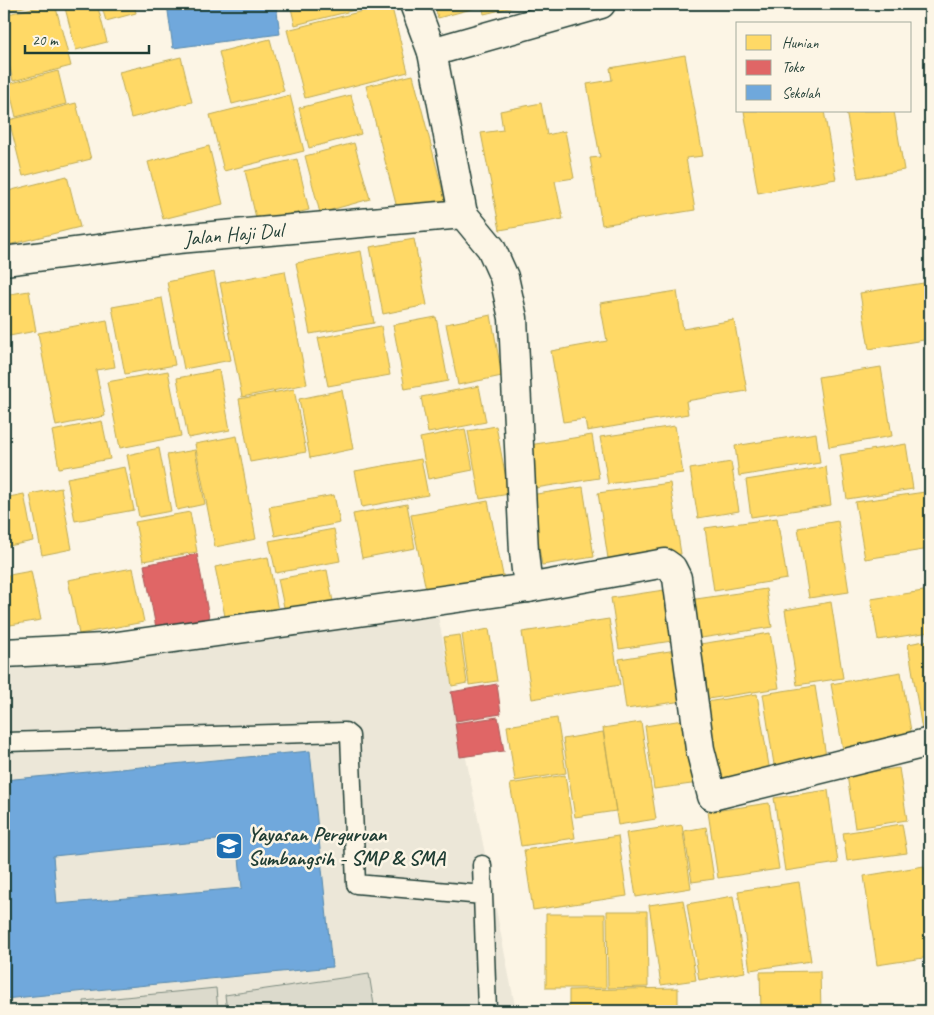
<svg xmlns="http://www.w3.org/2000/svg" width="934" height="1015" font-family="Caveat,sans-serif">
	<rect width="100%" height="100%" fill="#fcf5e5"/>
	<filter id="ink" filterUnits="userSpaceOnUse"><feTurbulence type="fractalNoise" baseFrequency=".02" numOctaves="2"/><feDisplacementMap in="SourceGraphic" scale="10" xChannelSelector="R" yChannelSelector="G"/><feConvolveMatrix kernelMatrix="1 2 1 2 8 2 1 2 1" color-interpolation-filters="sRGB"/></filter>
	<g filter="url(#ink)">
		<path fill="#ece7d8" d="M437,611L516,1011H4V644Z"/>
		<path fill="#dcdacc" stroke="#7e8c80" d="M369,974L375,1011H227L225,995Z
			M216,988L218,1011H85L84,1001Z"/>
		<path fill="#ffd966" stroke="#bcaa57" d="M4,4H35L4,12Z
			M49,4H55L71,66L13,81L4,43V15Z
			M64,4H97L107,42L76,50Z
			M101,4H134L136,13L106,21Z
			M290,4H379L295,25Z
			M391,4L408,72L305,98L287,30Z
			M434,4H473L475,8L438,18Z
			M482,4H526L484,14Z
			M270,39L284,91L232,104L219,52Z
			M685,55L703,156L686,158L695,210L602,225L590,158L600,157L587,84L612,80L610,68Z
			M181,57L192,102L131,118L119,72Z
			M58,71L66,104L16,117L8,84Z
			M413,75L445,200L398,212L366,86Z
			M290,95L304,151L224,171L210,115Z
			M351,95L361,134L309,148L299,108Z
			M76,103L91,159L23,176L9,120Z
			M541,103L547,135L565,131L574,178L555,181L563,219L500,230L481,133L503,130L500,111Z
			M744,111H824L836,179L758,193Z
			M846,111H894L904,170L858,178Z
			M354,143L370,199L320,213L305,156Z
			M209,146L223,204L163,219L148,162Z
			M297,159L309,210L257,222L245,171Z
			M67,176L80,227L4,246V192Z
			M414,239L427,305L383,314L370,247Z
			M361,251L374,323L310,334L296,263Z
			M285,271L307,384L242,397L220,283Z
			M214,272L231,360L184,369L167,282Z
			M930,282V339L869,349L860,293Z
			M29,291L36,331L4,337V295Z
			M677,291L683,329L734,320L747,391L686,401L688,414L587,431L585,419L563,422L551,351L607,341L600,303Z
			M162,298L175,365L125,374L112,307Z
			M491,315L502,376L458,385L446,324Z
			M436,317L448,381L405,389L393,325Z
			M107,320L115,367L96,370L105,416L56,426L38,333Z
			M381,326L390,375L328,386L318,338Z
			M881,367L892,436L829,447L818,377Z
			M219,370L230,430L188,438L177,378Z
			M168,371L181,436L120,448L107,382Z
			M479,386L486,422L428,433L421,397Z
			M294,389L306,452L250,462L239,399Z
			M342,390L353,449L310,458L299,399Z
			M102,421L110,459L59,468L52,431Z
			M496,426L509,494L480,499L468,431Z
			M675,426L683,473L608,484L600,437Z
			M465,429L473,470L428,479L420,438Z
			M816,433L820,463L739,476L735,446Z
			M592,435L599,478L529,489L523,446Z
			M237,436L256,539L215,547L195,444Z
			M906,444L913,489L847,499L840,455Z
			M159,448L171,511L139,517L127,455Z
			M195,450L205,504L177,510L167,455Z
			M421,459L428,495L362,507L355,471Z
			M731,462L739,511L698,518L690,469Z
			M125,467L134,510L75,521L67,478Z
			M826,467L831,505L751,517L746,480Z
			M670,483L681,554L609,565L598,493Z
			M583,487L594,557L542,565L530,495Z
			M61,488L72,549L42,555L30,494Z
			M925,492L930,524V549L865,559L855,502Z
			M24,494L33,541L4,547V498Z
			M334,495L340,523L275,536L269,507Z
			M488,501L505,585L428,600L411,515Z
			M407,504L415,548L362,558L353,514Z
			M190,512L197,552L143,561L135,522Z
			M777,518L787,579L714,591L705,528Z
			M838,521L849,592L809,598L798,528Z
			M334,529L340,561L276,573L269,541Z
			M268,557L279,616L227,626L215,567Z
			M133,568L144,622L79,634L68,580Z
			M327,570L335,612L287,621L278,579Z
			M31,571L41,620L4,626V576Z
			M766,589L772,627L695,639L689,600Z
			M664,590L672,641L619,649L611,598Z
			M930,590V632L878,640L871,599Z
			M831,602L843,678L797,685L785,610Z
			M609,619L620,685L532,699L522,632Z
			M489,629L497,681L469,685L462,634Z
			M770,633L779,688L708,699L700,644Z
			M460,635L467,683L452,686L444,637Z
			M930,640V729L922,730L908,644Z
			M676,650L683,701L626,709L619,659Z
			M901,672L913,743L844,755L831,684Z
			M815,686L827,763L775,771L763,694Z
			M757,694L771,778L715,788L700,703Z
			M557,718L566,773L515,781L507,726Z
			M689,719L699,783L654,789L645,726Z
			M641,722L656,819L618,825L603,728Z
			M603,732L616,811L575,817L563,739Z
			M899,768L907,820L855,828L847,775Z
			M565,775L575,838L521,846L510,784Z
			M828,790L838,863L785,871L774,798Z
			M769,803L779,869L718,878L708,812Z
			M902,824L907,853L847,861L843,833Z
			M682,825L691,888L636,897L626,833Z
			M706,827L714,879L692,882L684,831Z
			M618,836L627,896L533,910L524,850Z
			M924,866L930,906V957L877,965L864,876Z
			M799,882L811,961L750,970L738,891Z
			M733,896L745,972L699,980L687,904Z
			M683,900L696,980L661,985L649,905Z
			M607,911H647L648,987L608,988Z
			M546,914H605L606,988H546Z
			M820,971L821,1011H761L760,972Z
			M678,988V1011H569V990Z"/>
		<path fill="#e06666" stroke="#a65a57" d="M197,554L210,623L157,633L144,565Z
			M497,684L501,714L456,721L451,692Z
			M498,717L504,751L460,757L455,723Z"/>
		<path fill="#6fa8dc" stroke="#5788aa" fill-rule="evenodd" d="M167,4H276L280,34L173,48Z
			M310,751L332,967L4,999V780ZM237,838L242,888L57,904L53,856Z"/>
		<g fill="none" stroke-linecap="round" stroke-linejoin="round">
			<g stroke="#1f3d34" stroke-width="21">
				<path id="service" d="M6,742L345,732L350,736L356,884L483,895
					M482,865L487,1011"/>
			</g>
			<g stroke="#1f3d34" stroke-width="31">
				<g id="minor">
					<path d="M432,52L601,4"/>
					<path id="s1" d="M4,261L178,239L463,214"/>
					<path d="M528,588L665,563L672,568L677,578L700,749L712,796L930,742"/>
					<path d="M4,653L103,648L528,588L524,552L513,318L504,277L491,248L463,214L432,52L414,4"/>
				</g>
			</g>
			<use href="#service" stroke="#fcf5e5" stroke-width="18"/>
			<use href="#minor" stroke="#fcf5e5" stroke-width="28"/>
		</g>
	</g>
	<defs>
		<g id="school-square" transform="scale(1.4375)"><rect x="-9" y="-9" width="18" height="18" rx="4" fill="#1f6fb2" stroke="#fcf5e5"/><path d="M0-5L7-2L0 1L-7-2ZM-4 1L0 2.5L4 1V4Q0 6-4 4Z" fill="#fff"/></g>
	</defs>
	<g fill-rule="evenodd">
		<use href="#school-square" x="229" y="846"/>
	</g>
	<g text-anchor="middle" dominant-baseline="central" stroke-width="5" stroke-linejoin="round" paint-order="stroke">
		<g font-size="21" fill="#1f3d34" stroke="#fcf5e5">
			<text stroke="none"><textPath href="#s1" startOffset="231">Jalan Haji Dul</textPath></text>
		</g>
		<g font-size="21" font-weight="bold" fill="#1f3d34" stroke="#fcf5e5" text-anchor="start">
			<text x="248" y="834">Yayasan Perguruan<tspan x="248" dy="24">Sumbangsih - SMP &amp; SMA</tspan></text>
		</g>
	</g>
	<rect width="934" height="1015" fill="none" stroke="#fcf5e5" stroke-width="20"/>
	<rect x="10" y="10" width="914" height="995" fill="none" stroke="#1f3d34" stroke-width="2" filter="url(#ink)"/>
	<rect x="736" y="22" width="175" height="90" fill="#fcf5e5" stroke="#a4ab9e"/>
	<rect x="746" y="35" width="25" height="15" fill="#ffd966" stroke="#a4ab9e"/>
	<text x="782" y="48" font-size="15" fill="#1f3d34">Hunian</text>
	<rect x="746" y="60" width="25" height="15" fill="#e06666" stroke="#a4ab9e"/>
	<text x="782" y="72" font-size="15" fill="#1f3d34">Toko</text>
	<rect x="746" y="85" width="25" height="15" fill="#6fa8dc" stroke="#a4ab9e"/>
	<text x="782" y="98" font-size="15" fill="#1f3d34">Sekolah</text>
	<path d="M25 45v8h124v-8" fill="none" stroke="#1f3d34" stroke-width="2.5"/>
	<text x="32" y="45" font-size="15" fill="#1f3d34" stroke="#fcf5e5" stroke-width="4" paint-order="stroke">20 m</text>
</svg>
